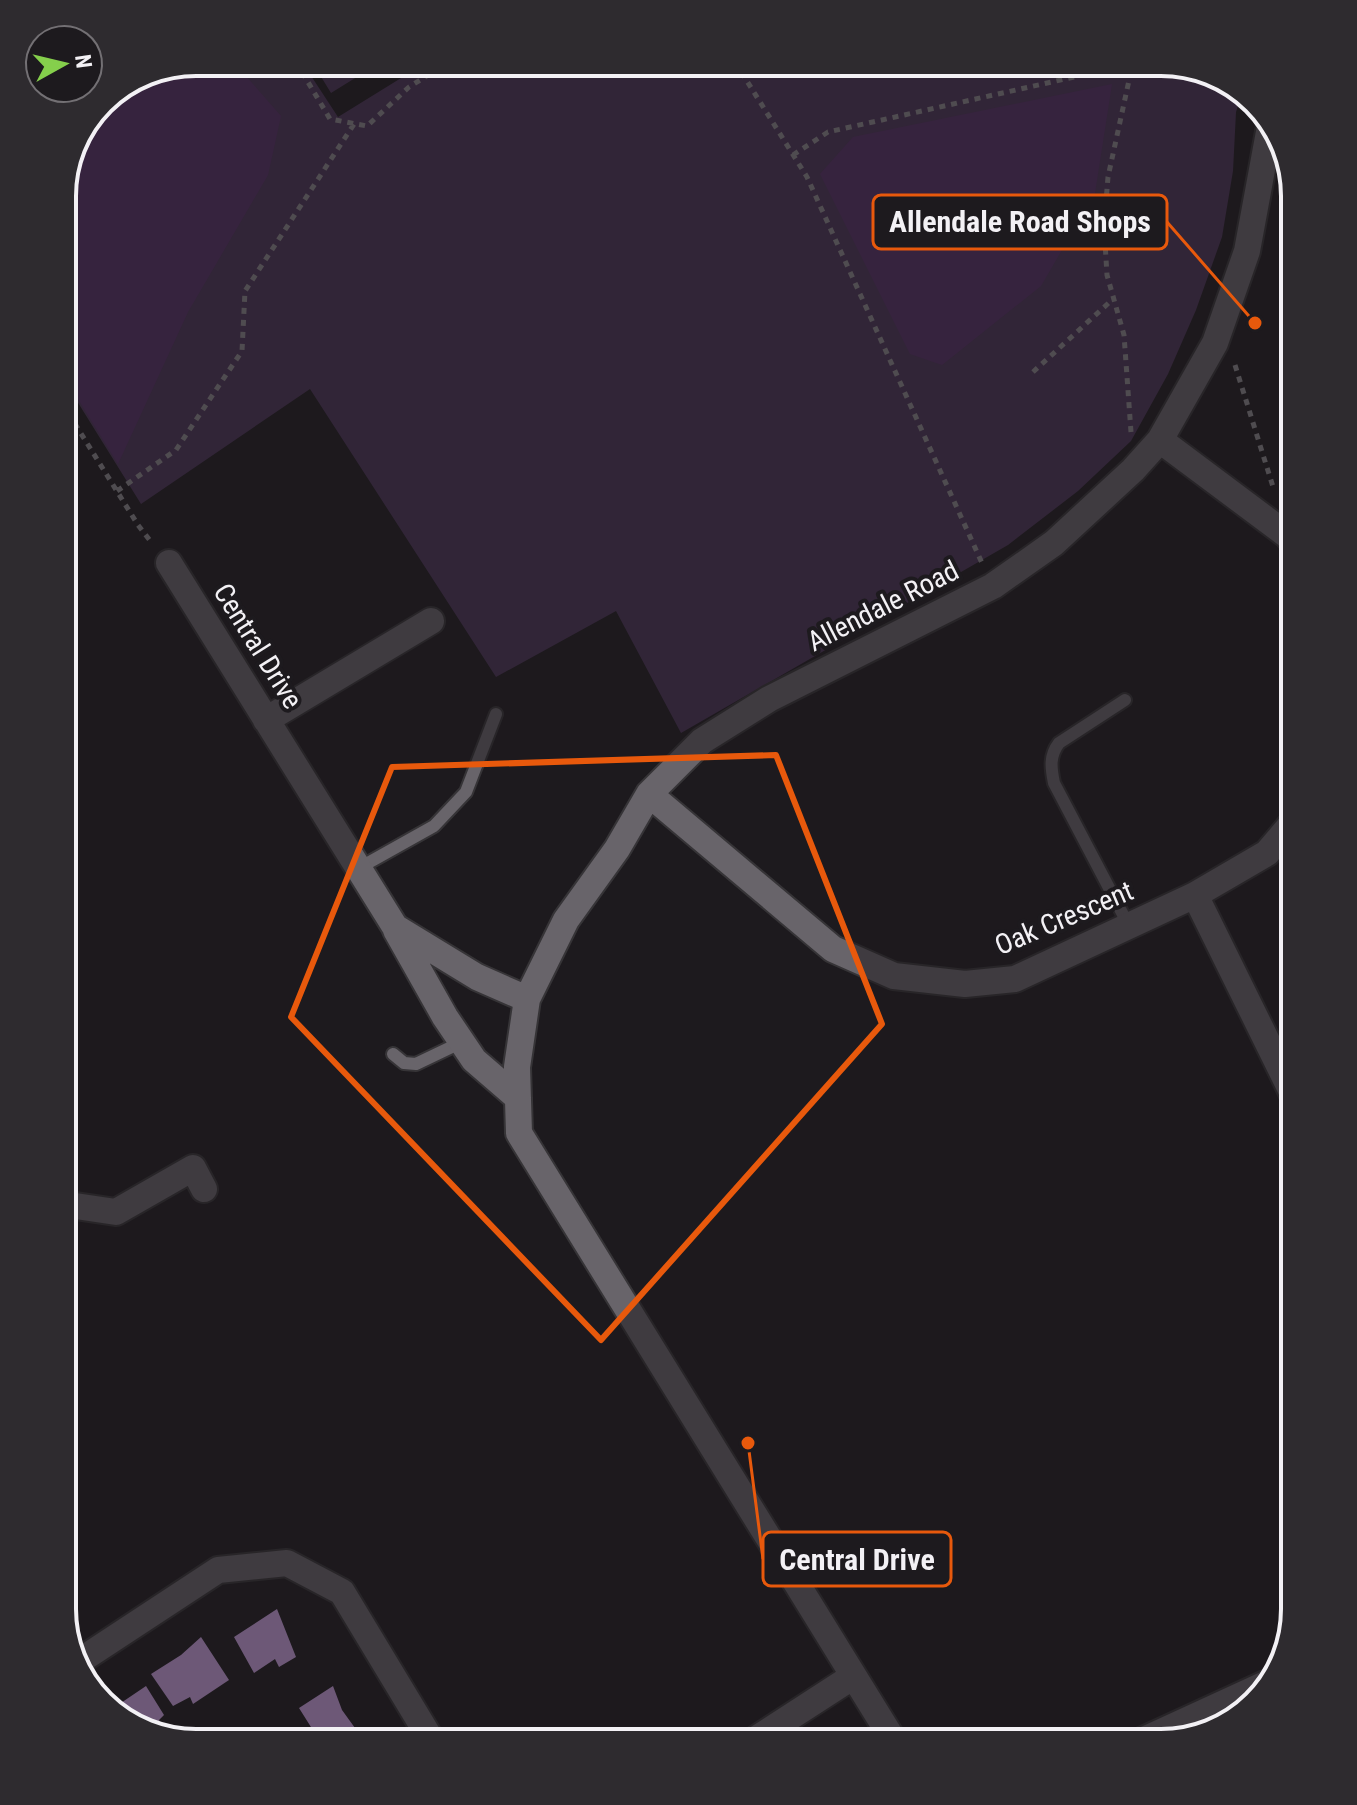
<svg xmlns="http://www.w3.org/2000/svg" width="1357" height="1805" font-family="'Roboto Condensed',sans-serif">
	<rect width="100%" height="100%" fill="#1d1a1e"/>
	<path fill="#4b3357" d="M197,62H302L338,117L427,62H1169L1228,80L1242,93L1236,112L1233,171L1222,237L1196,310L1168,374L1131,441L1078,491L1008,545L681,733L616,611L496,677L310,389L141,504L62,377V187L76,137L107,96Z
		M312,62H381L331,93Z"/>
	<path fill="#552f67" d="M197,62H223L245,75L281,116L268,175L188,312L118,464L62,373V187L76,137L107,96Z
		M1112,84L1095,193L1041,286L942,365L910,354L820,174L853,137Z"/>
	<path fill="#cfa4e5" d="M277,1609L296,1657L279,1667L275,1659L254,1673L234,1637Z
		M201,1637L229,1680L193,1704L190,1697L173,1706L151,1674L181,1655Z
		M146,1686L164,1715L159,1720L166,1733L163,1735L129,1725L112,1709Z
		M333,1686L342,1710L355,1728L335,1743H321L299,1708Z"/>
	<g fill="none" stroke-linecap="round" stroke-linejoin="round">
		<g stroke="#363437" stroke-width="16">
			<path id="service" d="M1125,700L1059,743C1049,756 1051,768 1054,783L1129,926
				M359,868L434,826L466,792L496,714
				M393,1054L404,1063L416,1064L462,1042"/>
		</g>
		<g stroke="#363437" stroke-width="30">
			<path id="minor" d="M1160,440L1287,535L1295,544
				M169,563L395,927L477,977L527,999
				M266,720L431,621
				M649,794L833,949L894,976L965,984L1015,979L1195,895L1267,853L1295,820
				M1195,895L1295,1098
				M396,930L445,1017L474,1060L518,1098
				M62,1204L116,1212L193,1168L204,1189
				M78,1662L218,1570L287,1563L342,1592L433,1743
				M750,1743L852,1677
				M895,1743L519,1133L517,1067L527,999L566,920L617,849L649,794L702,741L769,699L993,586L1054,543L1133,470L1160,440L1215,343L1247,251L1271,121
				M1137,1743L1272,1681"/>
		</g>
		<path stroke="#8d8a8e" stroke-width="5" stroke-dasharray="6 6" stroke-linecap="butt" d="M296,62L330,119L367,126L409,87L449,62
			M735,62L807,177L982,563
			M793,155L828,132L1141,62
			M1235,365L1274,490
			M1033,372L1113,299
			M62,403L138,525L152,543
			M1131,432L1124,335L1107,275L1104,226L1108,177L1133,62
			M117,491L176,450L242,351L245,291L354,124"/>
		<use href="#service" stroke="#68646a" stroke-width="12"/>
		<use href="#minor" stroke="#68646a" stroke-width="26"/>
	</g>
	<path d="M0 0H1357V1805H0ZM776,755L882,1024L601,1340L291,1017L392,767Z" fill="#1d1a1e" fill-opacity=".55" fill-rule="evenodd"/>
	<path fill="none" stroke="#e8590c" stroke-width="6" stroke-linejoin="round" d="M776,755L882,1024L601,1340L291,1017L392,767Z"/>
	<g text-anchor="middle" dominant-baseline="central" stroke-width="8" stroke-linejoin="round" paint-order="stroke">
		<g font-size="28" fill="#f3f1f5" stroke="#1d1a1e">
			<text transform="translate(883 606) rotate(-27)">Allendale Road</text>
			<text transform="translate(258 646) rotate(58)">Central Drive</text>
			<text transform="translate(1064 918) rotate(-23)">Oak Crescent</text>
		</g>
	</g>
	<path d="M0 0H1357V1805H0ZM196 76H1161A120 120 0 0 1 1281 196V1609A120 120 0 0 1 1161 1729H196A120 120 0 0 1 76 1609V196A120 120 0 0 1 196 76Z" fill="#2e2b2f" fill-rule="evenodd"/>
	<path fill="none" stroke="#f3f1f5" stroke-width="4" d="M196 76H1161A120 120 0 0 1 1281 196V1609A120 120 0 0 1 1161 1729H196A120 120 0 0 1 76 1609V196A120 120 0 0 1 196 76Z"/>
	<path fill="none" stroke="#e8590c" stroke-width="3" d="M1255 323L1167 222M748 1443L763 1559"/>
	<g fill="#e8590c" stroke="#1d1a1e" stroke-width="3">
		<circle cx="1255" cy="323" r="8"/>
		<circle cx="748" cy="1443" r="8"/>
	</g>
	<g fill="#1d1a1e" stroke="#e8590c" stroke-width="3">
		<rect x="873" y="195" width="294" height="54" rx="8"/>
		<rect x="763" y="1532" width="188" height="54" rx="8"/>
	</g>
	<g font-size="30" text-anchor="middle" font-weight="bold" fill="#f3f1f5">
		<text x="1020" y="232">Allendale Road Shops</text>
		<text x="857" y="1570">Central Drive</text>
	</g>
	<g transform="translate(64 64) rotate(82)"><circle r="38" fill="#1d1a1e" stroke="#737074" stroke-width="2"/>
	<path d="M0-6L14 30L0 20L-14 30Z" fill="#85cf4c"/>
	<text y="-12" font-size="22" font-weight="bold" text-anchor="middle" fill="#f3f1f5">N</text>
	</g>
</svg>
